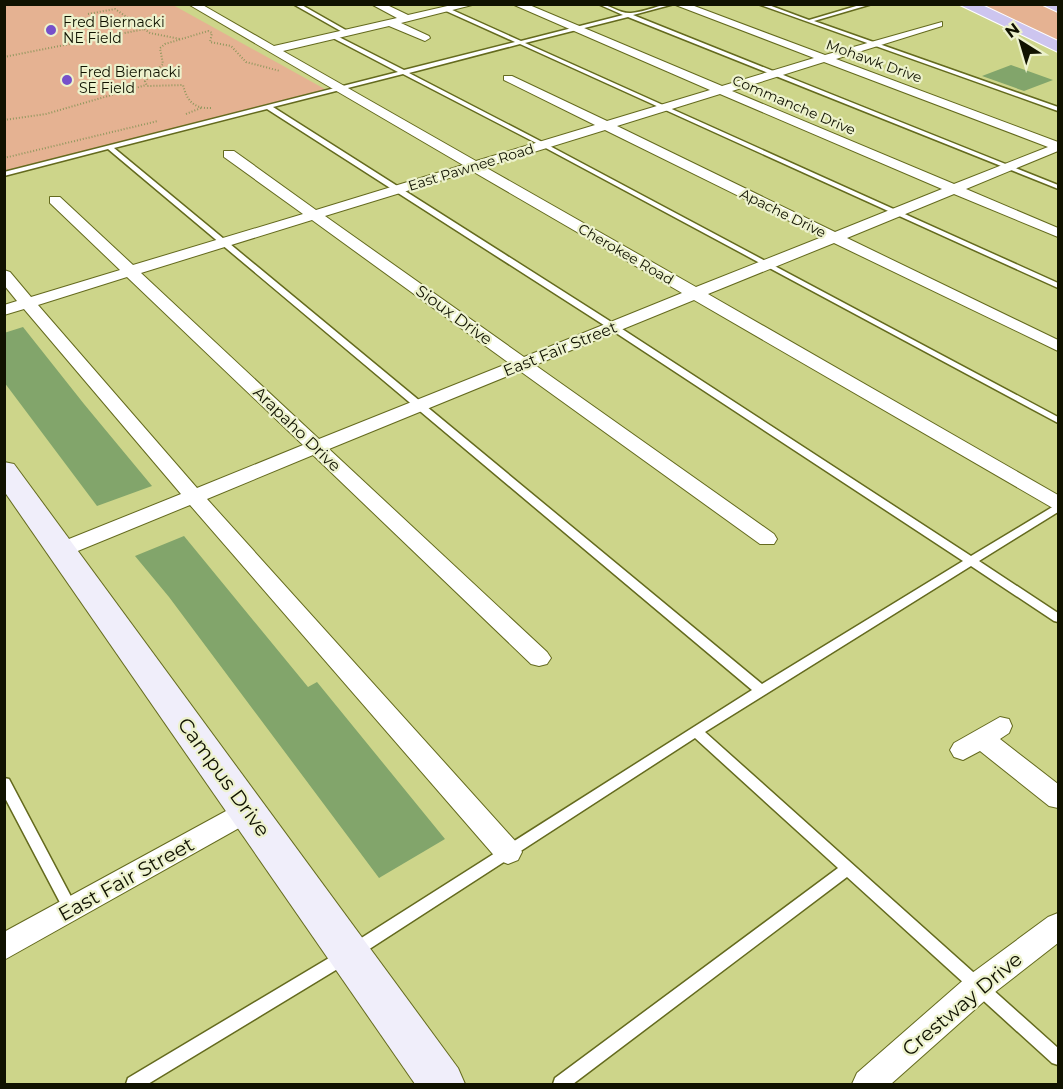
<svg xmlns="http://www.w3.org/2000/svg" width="1063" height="1089" font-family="Montserrat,sans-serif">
	<rect width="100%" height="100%" fill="#cdd58a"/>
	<path fill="#e5b292" d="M5,5H173L332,93L277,107L267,106L5,172Z
		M972,5H1044L1058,8V43Z"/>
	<path fill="#82a56b" d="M1011,65L1053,80L1024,91L982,76Z
		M23,327L84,404L152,486L97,506L4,382V333Z
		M184,536L308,687L317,682L445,839L379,878L169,597L135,556Z"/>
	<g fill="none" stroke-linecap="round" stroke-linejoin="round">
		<g stroke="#646a1e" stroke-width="3">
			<path id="lane" d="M293,4H300L351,33L346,34Z
				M598,4C609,4 620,14 631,13C646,12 659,4 674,4L633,15L1058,185V189L1056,188L628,17L525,43L1058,283V288L520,44L409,73L546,144L1058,417V423L542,146L403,74L273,107L616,325L971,556L1054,506L1058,505V512L979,561L1058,613V622L1054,621L971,566L705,732L1058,1048V1065L1052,1063L847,877L573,1084H553L555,1078L838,868L695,738L354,959L148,1084H126L128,1078L344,949L752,690L108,149L4,176V172L398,72L331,37V35H335L404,70L515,42L446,11V9H450L521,41L623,15ZM267,109L610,329L963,561L762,684L114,148Z
				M758,4H766L809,20L863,4H872L814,21L1058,107V111Z
				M4,778L9,779L76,906L78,910L76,914L71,916L66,914L4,796Z"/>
		</g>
		<g stroke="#646a1e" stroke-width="2">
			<path id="street" d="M188,4H201L274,46L397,18L371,4H385L408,15L456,4H476L401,23L429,36L430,38L425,41L389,26L283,51L476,161L595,125L504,80V76H512L607,121L710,90L512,4H527L722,86L814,58L673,4H689L825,55L942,22V26L836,59L1058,142V151L966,189L1058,228V237L954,194L847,238L1058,340V351L834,243L708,294L1058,495V509L1051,507L694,300L535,365L774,534L777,539L774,544H760L520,371L329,449L547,652L551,658L547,664L539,666L531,664L313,455L207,499L518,844L522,852L518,860L508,864L498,860L190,505L68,555H54L50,550L54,545L181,494L24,309L4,315V305L17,301L4,285V270L10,272L31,297L120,270L50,203V197H60L133,265L303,214L224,157V151H234L316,210L463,165ZM824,62L1048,147L954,184L732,91ZM720,94L942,189L835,232L617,126ZM605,130L822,237L696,287L485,167ZM472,171L682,293L524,357L325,216ZM312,220L509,363L319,439L141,273ZM127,277L303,445L197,488L38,305Z
				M1000,717L1009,719L1012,726L1009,733L1000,739L1058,784V808L1049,806L980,751L963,760L954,757L950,750L954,743Z
				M248,799L257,802L261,810L257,818L4,960V932Z
				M1058,913V943L990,996L891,1084H852L857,1073L968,976L1048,917Z"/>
		</g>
		<g stroke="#646a1e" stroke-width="2">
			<path id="secondary" d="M4,462L14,464L458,1068L465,1084H415L4,491Z"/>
		</g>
		<g stroke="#fff" stroke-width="2">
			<path id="highway" d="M958,4H980L1058,41V52Z
				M1041,4H1058V12Z"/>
		</g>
		<path stroke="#91975e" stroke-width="2" stroke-dasharray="1 2" stroke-linecap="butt" d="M88,14L115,9L150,33L180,39
			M4,57L145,29
			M211,108C194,109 187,101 183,85L147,86L145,81L163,64L160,48L165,44L208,31L212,33L210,42L231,46L246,62L280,71
			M186,114L201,108
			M4,120L46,114L146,85
			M4,158L158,121"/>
		<use href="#lane" fill="#fff" fill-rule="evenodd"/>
		<use href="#street" fill="#fff" fill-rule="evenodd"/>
		<use href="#secondary" fill="#f0eefa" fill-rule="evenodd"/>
		<use href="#highway" fill="#cdc5ef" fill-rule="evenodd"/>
	</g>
	<g fill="#7650ca" stroke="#edf2cd" stroke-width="2">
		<circle cx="51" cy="30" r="6"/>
		<circle cx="67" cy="80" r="6"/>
	</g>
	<g text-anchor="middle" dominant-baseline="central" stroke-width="4.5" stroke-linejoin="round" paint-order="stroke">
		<g font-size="14" fill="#101200" stroke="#edf2cd" text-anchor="start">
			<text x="63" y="22">Fred Biernacki<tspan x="63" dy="16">NE Field</tspan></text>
			<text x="79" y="72">Fred Biernacki<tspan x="79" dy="16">SE Field</tspan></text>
		</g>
		<g font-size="14" fill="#101200" stroke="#edf2cd">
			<text transform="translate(874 61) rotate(20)">Mohawk Drive</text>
			<text transform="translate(794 105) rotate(23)">Commanche Drive</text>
			<text transform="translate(471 167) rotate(-17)">East Pawnee Road</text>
			<text transform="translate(783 213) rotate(26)">Apache Drive</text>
			<text transform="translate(626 254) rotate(30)">Cherokee Road</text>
		</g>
		<g font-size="16" fill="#101200" stroke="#edf2cd">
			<text transform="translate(454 315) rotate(36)">Sioux Drive</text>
			<text transform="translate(560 349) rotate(-22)">East Fair Street</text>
			<text transform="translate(297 429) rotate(44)">Arapaho Drive</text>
		</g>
		<g font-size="20" fill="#101200" stroke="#edf2cd">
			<text transform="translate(224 777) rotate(54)">Campus Drive</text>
			<text transform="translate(126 879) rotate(-29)">East Fair Street</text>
			<text transform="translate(962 1004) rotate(-40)">Crestway Drive</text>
		</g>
	</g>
	<rect width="1063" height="1089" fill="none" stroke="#101200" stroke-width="12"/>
	<g transform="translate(1021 42) rotate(323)" stroke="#edf2cd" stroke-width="4.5" paint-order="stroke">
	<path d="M0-4.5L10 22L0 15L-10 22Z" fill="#101200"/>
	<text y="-9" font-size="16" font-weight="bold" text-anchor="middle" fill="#101200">N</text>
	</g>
</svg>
